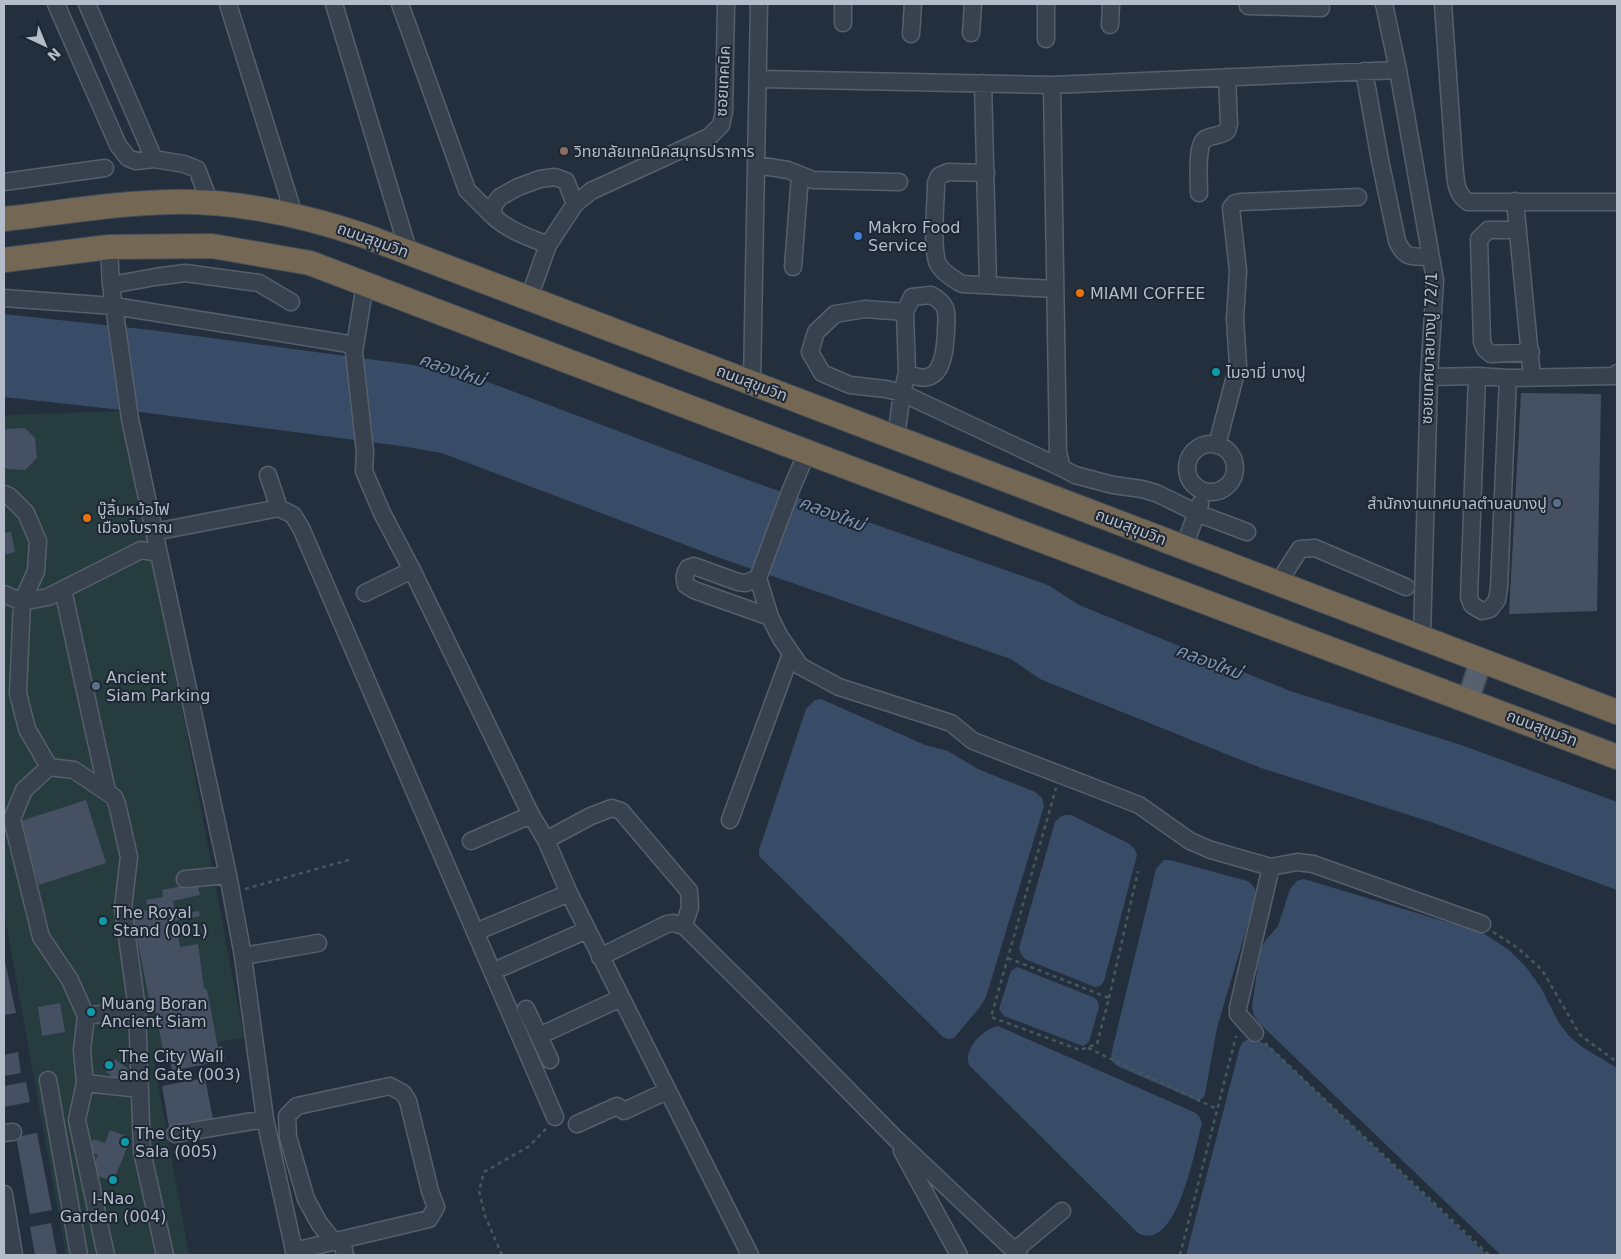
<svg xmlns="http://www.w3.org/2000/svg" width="1621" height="1259" font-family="'DejaVu Sans','Noto Sans Thai',sans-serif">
	<rect width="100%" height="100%" fill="#242f3e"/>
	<path fill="#263c3f" d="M127,411L154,561L244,1037L153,1056L189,1255H66L4,912V415Z"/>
	<path fill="#394c67" d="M4,314L151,330L413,365L464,373L748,480L1048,585L1079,605L1290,691L1461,745L1617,802V890L1434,823L1261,768L1040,679L1011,659L720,558L442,453L401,446L140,412L4,397Z
		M821,699L925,745L948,751L978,769L1035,792L1042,798L1044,806L986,997L980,1007L954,1038L948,1039L943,1037L759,856V850L806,709L815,700Z
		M1065,815H1071L1128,843L1134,848L1137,855L1104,981L1100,986L1095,987L1025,959L1021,954L1019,948L1055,822L1060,817Z
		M1164,860H1170L1247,881C1254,885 1256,888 1256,897L1224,1004L1217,1028L1205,1094L1203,1098L1198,1101L1117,1066L1112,1061L1111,1055L1156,869Z
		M1304,879L1483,933L1509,950L1526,967L1541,988L1559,1023L1569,1036L1582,1047L1617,1068V1255H1501L1259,1023L1254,1016L1252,1006L1260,951L1265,941L1278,926L1290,889L1297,881Z
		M1017,967L1095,998L1098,1002L1099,1007L1089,1042L1083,1046L1004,1016L999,1009L1011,971Z
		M998,1026L1196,1113L1200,1118L1202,1123C1195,1148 1177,1254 1138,1233L969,1065C963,1049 983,1029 998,1026Z
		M1249,1039L1261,1042L1271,1048L1487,1255H1186L1240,1047L1243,1042Z"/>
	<path fill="#455162" d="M1521,393L1601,394L1597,611L1509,614Z
		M25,428L35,438L37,458L25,470L7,469L4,466V432L6,429Z
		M11,532L15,552L4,555V533Z
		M86,800L106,863L39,885L18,822Z
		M197,883L200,895L173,901L176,915L199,911L200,916L169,922L168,929L177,927L180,947L198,944L204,988L207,990L218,1047L222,1046L225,1060L172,1071L169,1057L164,1056L153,998L149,999L132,913L148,910L146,900L163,897L162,890Z
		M4,957L16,1013L4,1015Z
		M60,1003L65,1032L42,1036L38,1007Z
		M18,1052L21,1073L4,1076V1055Z
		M115,1059L135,1074L125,1086L106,1072Z
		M205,1078L213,1119L169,1127L162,1086Z
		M26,1082L30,1102L4,1107V1086Z
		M110,1130L131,1138L113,1182L91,1173L98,1155L88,1151L93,1139L105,1143Z
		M37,1133L52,1210L30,1214L16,1137Z
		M51,1223L57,1255H35L30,1227Z"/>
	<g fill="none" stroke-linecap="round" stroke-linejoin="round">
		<g stroke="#565f6c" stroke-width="19">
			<path id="minor" d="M56,4L118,145L128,158L136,161L154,159L184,164L197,169L210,203
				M87,4L154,159
				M228,4L294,215
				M334,4L409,253
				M400,4L467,190L494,217
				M843,4V23
				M1046,4V39
				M1248,4V6L1321,8
				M1384,4L1398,70L1435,280L1429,377L1422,637
				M1443,4L1454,162C1456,177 1454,193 1468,202H1617
				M1110,25L1111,4
				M971,33L973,4
				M911,34L913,4
				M1364,71L1380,160L1397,241C1405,260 1413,256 1430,257
				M758,79L1052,85L1398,70
				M983,83L988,285
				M1052,85L1058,453L1062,468L1075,475L1113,485L1142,489L1156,493L1197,513L1247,532
				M757,165L788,170L813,180L899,182
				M986,173L948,172L939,176L936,183C936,203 931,249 938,264C943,273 954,279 962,284L1055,289
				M4,182L105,168
				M1199,193C1199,183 1196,144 1205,139C1211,135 1219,137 1227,131L1229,124L1227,77
				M1515,201L1532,377
				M1518,230H1488L1479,239L1482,342L1485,349L1491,354L1531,352
				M548,245C528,237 510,231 494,217L493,206L500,197L518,187L540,179L555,177L566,181L575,204
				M109,247L111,285L130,419L228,875L243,956L265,1119L295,1255
				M793,267L800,176
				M365,284L354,352L365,452L364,471L382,513L412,570L531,815L546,840L569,893L750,1255
				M111,285L155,277L185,273L259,283L291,302
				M4,298L114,306L355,345
				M529,298L548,245L575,204L591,191L709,137L721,125L724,112L726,4
				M907,373C941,390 945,356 946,331C946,323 948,316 945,308C942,302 937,298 931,295L912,297L905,312L907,373L902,393L1062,468
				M1477,376L1469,597L1472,605L1482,611L1490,609L1497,600L1499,588L1508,378
				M1429,377L1477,376L1508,378L1615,376L1617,373
				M752,383L759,4
				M896,437L902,393L886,389L850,385L822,373L810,352L816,332L835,314L865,309L905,312
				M1187 468a24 24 0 1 1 48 0a24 24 0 1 1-48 0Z
				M1217,445L1238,365L1235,319L1238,271L1231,208L1235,203L1240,202L1358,197
				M268,475L279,508
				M4,494L9,496L26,513L38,541L36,571L22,602L18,693L27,729L49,767
				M154,532L279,508L293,515L301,528L555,1117
				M1184,547L1200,504
				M758,578L770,617L780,637L800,666L839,687L951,723L973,741L1139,805L1190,841L1211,850L1271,867L1297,862L1313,864L1482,924
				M1278,583L1300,549L1315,548L1406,587
				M63,590L107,791
				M365,593L412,570
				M4,594L22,602L48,597L141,550L157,553
				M770,617L694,590L686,585C684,578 684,574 688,568L694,566L738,582L746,583L758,578L790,492L807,452
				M730,820L791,654
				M546,840L591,816L612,808L621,811L689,891L690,907L684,926
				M471,841L531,815
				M185,879L228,875
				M485,928L569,893
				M243,956L318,943
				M600,957L667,924L673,923L684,926L787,1028L895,1138L1019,1255
				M503,967L587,930
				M137,1009L142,1151L165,1255
				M526,1009L539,1036L621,998
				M86,1016L137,1009L123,908L129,857L117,804L114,797L74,770L49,767L24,790L12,819L41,937L70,980L86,1016L82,1050L85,1083L77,1120L106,1255
				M1255,1033L1238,1014V1008L1271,867
				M539,1036L550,1060
				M48,1080L79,1255
				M85,1083L140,1089
				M577,1124L617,1106L624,1111L667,1091
				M4,1133L13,1132
				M175,1134L265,1119
				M902,1151L959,1255
				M4,1194L14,1255
				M342,1241L345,1255
				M294,1251L429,1219L436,1207L430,1191L408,1101L403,1093L390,1086L297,1106L287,1116L288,1137L306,1199L319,1223L334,1242
				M1014,1251L1062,1211"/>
		</g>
		<g stroke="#414a57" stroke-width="24">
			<path id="major" d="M1468,700L1481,660"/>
		</g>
		<g stroke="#434c59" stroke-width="26">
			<path id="highway" d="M4,219C59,213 115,203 171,202C237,200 302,215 365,236L1617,712
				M4,260L109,247L212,246L310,263L807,452L1617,757"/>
		</g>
		<path stroke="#44595c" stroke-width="2.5" stroke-dasharray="4 4" stroke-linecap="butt" d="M245,889L352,859
			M1493,932L1518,948L1542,970L1580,1035L1617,1062
			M1008,958L1109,998L1097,1044L1080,1050L991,1017L1056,788
			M1109,998L1138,871
			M1265,1043L1489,1255
			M1088,1048L1217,1109
			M502,1255L485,1216L479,1191L484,1172L528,1147L547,1128
			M1180,1255L1236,1036"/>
		<use href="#minor" stroke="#38414e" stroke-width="16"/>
		<use href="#major" stroke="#56606e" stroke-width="21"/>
		<use href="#highway" stroke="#746855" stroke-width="24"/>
	</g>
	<circle fill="#8d6e63" stroke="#1d2633" stroke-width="2" cx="564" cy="151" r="5"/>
	<circle fill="#3f7fe0" stroke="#1d2633" stroke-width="2" cx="858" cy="236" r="5"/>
	<g fill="#e8710a" stroke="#1d2633" stroke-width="2">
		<circle cx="1080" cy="293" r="5"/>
		<circle cx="87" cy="518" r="5"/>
	</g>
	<g fill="#0f9aa8" stroke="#1d2633" stroke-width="2">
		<circle cx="1216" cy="372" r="5"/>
		<circle cx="103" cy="921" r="5"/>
		<circle cx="91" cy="1012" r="5"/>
		<circle cx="109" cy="1065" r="5"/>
		<circle cx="125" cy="1142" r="5"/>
		<circle cx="113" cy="1180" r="5"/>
	</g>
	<g fill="#5c6f8a" stroke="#1d2633" stroke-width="2">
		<circle cx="1557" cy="503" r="5"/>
		<circle cx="96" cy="686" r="5"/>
	</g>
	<g text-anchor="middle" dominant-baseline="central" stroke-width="4" stroke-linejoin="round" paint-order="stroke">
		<g font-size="16" fill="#b4bcc9" stroke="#1d2633">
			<text transform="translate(723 81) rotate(-87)">ซอยเทคนิค</text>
			<text transform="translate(373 240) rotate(20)">ถนนสุขุมวิท</text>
			<text transform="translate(1429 348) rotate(-88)">ซอยเทศบาลบางปู 72/1</text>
			<text transform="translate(752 383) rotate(21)">ถนนสุขุมวิท</text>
			<text transform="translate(1131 527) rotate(21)">ถนนสุขุมวิท</text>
			<text transform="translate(1542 728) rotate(21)">ถนนสุขุมวิท</text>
		</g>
		<g font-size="16" fill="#b4bcc9" stroke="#1d2633" text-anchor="start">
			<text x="574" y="151">วิทยาลัยเทคนิคสมุทรปราการ</text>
			<text x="868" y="227">Makro Food<tspan x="868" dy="18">Service</tspan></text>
			<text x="1090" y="293">MIAMI COFFEE</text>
			<text x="1226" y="372">ไมอามี่ บางปู</text>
			<text x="1547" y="503" text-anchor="end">สำนักงานเทศบาลตำบลบางปู</text>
			<text x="97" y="509">บู๊ลิ้มหม้อไฟ<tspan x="97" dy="18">เมืองโบราณ</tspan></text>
			<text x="106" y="677">Ancient<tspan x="106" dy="18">Siam Parking</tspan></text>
			<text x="113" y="912">The Royal<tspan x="113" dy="18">Stand (001)</tspan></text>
			<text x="101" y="1003">Muang Boran<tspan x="101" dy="18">Ancient Siam</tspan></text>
			<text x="119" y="1056">The City Wall<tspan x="119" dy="18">and Gate (003)</tspan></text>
			<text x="135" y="1133">The City<tspan x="135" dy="18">Sala (005)</tspan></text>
			<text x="113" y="1198" text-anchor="middle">I-Nao<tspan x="113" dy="18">Garden (004)</tspan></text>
		</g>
		<g font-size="18" font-style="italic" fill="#7c92b1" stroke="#1d2633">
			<text transform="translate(452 369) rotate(19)">คลองใหม่</text>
			<text transform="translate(832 513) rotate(21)">คลองใหม่</text>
			<text transform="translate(1209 661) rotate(21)">คลองใหม่</text>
		</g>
	</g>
	<rect width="1621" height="1259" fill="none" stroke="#b4bcc9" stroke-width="10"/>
	<g transform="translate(45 45) rotate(136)" stroke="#1d2633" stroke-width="4" paint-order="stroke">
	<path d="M0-4L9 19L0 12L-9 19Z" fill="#b4bcc9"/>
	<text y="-8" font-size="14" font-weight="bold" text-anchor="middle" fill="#b4bcc9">N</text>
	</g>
</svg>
